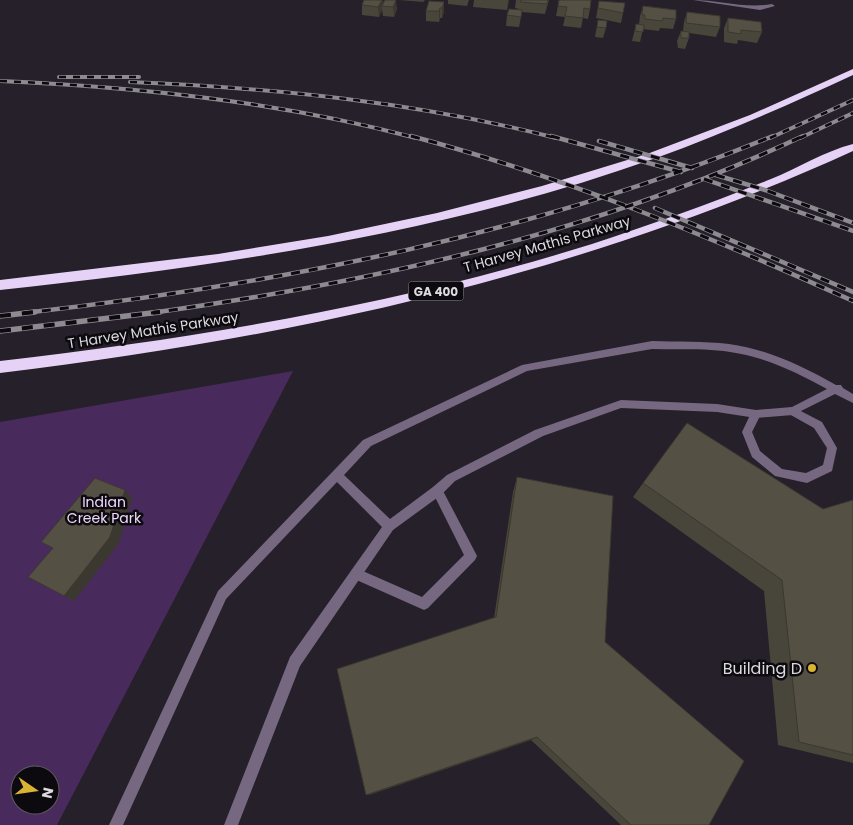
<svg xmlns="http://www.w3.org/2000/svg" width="853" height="825" font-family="Poppins,sans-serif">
	<rect width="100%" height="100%" fill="#252029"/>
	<path fill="#482b5c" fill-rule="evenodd" d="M293,371L57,825H0V422ZM20,775H50V805H20Z"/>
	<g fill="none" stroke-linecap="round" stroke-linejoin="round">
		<path fill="#766881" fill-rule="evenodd" d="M793,407L822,422L837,448L832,471L807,483L775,476L752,457L742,432L752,411H760L761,414L752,432L760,451L782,469L806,473L823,465L827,448L814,428L789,414L788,411L789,408Z
			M437,486L441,487L475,552L477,556L475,560L428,608L424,610L352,578L350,574L352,570L356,568L422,597L464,555L432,491L433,487Z"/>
		<path fill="#766881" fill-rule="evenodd" d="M693,0C719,0 746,9 772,4L775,6L760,10Z
			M652,341C677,342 704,341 729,344C767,349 802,366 836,385H841L843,388L853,394V403L835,394L793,415L756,418L717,412L621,408L543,436L455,481L441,495L393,530L300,666L238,825H224L290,657L382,527L337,482L226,599L123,825H109L218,591L363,440L522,365ZM652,349C677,350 705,348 730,352C765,357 796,372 827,389L792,407L756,410L717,404L621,400L535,430L447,475L433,487L390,519L344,475L371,446L527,371Z"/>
		<path fill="#e6d2f7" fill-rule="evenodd" d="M853,69V75C788,105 723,134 656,158C446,233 222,266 0,290V280L218,254L328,236L437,213L542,186L647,154L750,115Z
			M853,144V151C584,274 293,338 0,373V361C199,338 400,304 592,244C653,224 712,203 771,179C798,168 825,151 853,144Z"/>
		<g stroke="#8e8a92" stroke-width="4">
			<path id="rail-far2" d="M59,77H139
				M0,81C140,87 280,102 416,138
				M130,82C274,88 416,102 556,138
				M770,138L853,100
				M800,138L853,113"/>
		</g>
		<g stroke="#8e8a92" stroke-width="4.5">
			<path id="rail-far1" d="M411,136C564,177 709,236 853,301
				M551,136L681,172
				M599,141L692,168
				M716,175L765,190L853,223
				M704,179L853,231
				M655,208L853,292
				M24,313C280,284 534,234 773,136
				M151,313C374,282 597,233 803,136"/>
		</g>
		<g stroke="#8e8a92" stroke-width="5.5">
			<path id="rail" d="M0,316L35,312
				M0,331L160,312"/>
		</g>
		<use href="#rail-far2" stroke="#0d0a0f" stroke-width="2.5" stroke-dasharray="7" stroke-linecap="butt"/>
		<use href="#rail-far1" stroke="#0d0a0f" stroke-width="3" stroke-dasharray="9" stroke-linecap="butt"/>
		<use href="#rail" stroke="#0d0a0f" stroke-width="4" stroke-dasharray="11" stroke-linecap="butt"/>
	</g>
	<path fill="#48453a" d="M364,0H383V3L385,0L397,9L394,17L383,16L382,10L379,17L362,15V5Z
		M399,0H425L423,2Z
		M448,0H469L467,6L448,4Z
		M474,0H509L507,10L473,7Z
		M516,0H549L545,14L522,12L519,27L506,26L507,15L519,10V9L515,8Z
		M559,0L590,9L588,19L583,18L581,28L563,26L565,17L556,16Z
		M599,1L623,13L621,23L596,18Z
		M444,2V12L442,18H440L439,22L426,21V11Z
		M643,6L676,19L673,29L660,28L659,31L643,29L640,42L632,41L636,24H639L640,16Z
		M687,12L720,27L716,37L689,33V38L685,49L678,48L677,41L681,31H683L684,22Z
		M728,18L762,32L757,43L738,40L737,44L724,42V28Z
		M598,20L606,28L603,38L595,37Z
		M517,477L605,642L709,825H621L531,740L369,795L494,618L513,492Z
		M643,483L823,509L853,500V763L778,745L764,591L633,497Z"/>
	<path fill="#3b3830" d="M382,0H383L384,6H382V10L379,17L378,7Z
		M396,0L397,9L394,17L393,7Z
		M508,0H509L507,10Z
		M548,0H549L548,3L545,14Z
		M444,2V12L442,18V8Z
		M440,8V18L439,22V11Z
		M125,490L132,498L119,543L74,601L64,596Z
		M537,737L531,740L369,795H366Z"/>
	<path fill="#545044" stroke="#3b3830" d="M364,0H382L378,7L362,5Z
		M385,0H396L393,7L382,6Z
		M521,0H548L547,4L520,2Z
		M559,0H591L590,9L584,8L583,18L565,16L567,7L558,6Z
		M429,1L444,2L442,8H440L439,11H426Z
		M599,1L625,3L623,13L598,8Z
		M643,6L676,10V19L663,18L662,21L645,19V15H642Z
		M509,9L522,10L521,17L507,15Z
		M687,12L720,16V27L686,23Z
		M728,18L761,22L762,32L741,30V34L728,32Z
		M598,20L607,21L606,28L597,27Z
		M636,24L644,25L643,32L635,31Z
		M681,31L689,32V38H681Z
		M687,423L823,509L853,500V755L799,742L782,580L643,483Z
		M517,477L613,496L605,642L744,761L709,825H631L537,737L366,795L337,669L496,617Z
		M95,478L125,490L110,537L64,596L28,577L53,548L41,542Z"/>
	<circle fill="#d9b434" stroke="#0d0a0f" stroke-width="2" cx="812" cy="668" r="5"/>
	<g text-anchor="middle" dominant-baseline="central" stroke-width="5" stroke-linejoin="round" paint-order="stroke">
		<rect fill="#0d0a0f" stroke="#9e9ba1" stroke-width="1" x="408.5" y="281.5" width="55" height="19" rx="4"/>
		<g font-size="12" font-weight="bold" fill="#dcd9df">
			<text x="436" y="291">GA 400</text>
		</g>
		<g font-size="14" fill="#dcd9df" stroke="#0d0a0f">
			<text transform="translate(547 244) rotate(-16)">T Harvey Mathis Parkway</text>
			<text transform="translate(153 330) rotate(-9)">T Harvey Mathis Parkway</text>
		</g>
		<g font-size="14" fill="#ecdafb" stroke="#0d0a0f">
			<text x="104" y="502">Indian<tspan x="104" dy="16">Creek Park</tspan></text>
		</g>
		<g font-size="16" fill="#dcd9df" stroke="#0d0a0f" text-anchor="end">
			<text x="802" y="668">Building D</text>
		</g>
	</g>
	<g transform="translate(35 790) rotate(103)"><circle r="24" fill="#0d0a0f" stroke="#605d62"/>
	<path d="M0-4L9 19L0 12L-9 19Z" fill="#d9b434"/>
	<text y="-8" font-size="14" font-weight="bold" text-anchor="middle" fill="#dcd9df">N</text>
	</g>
</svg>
